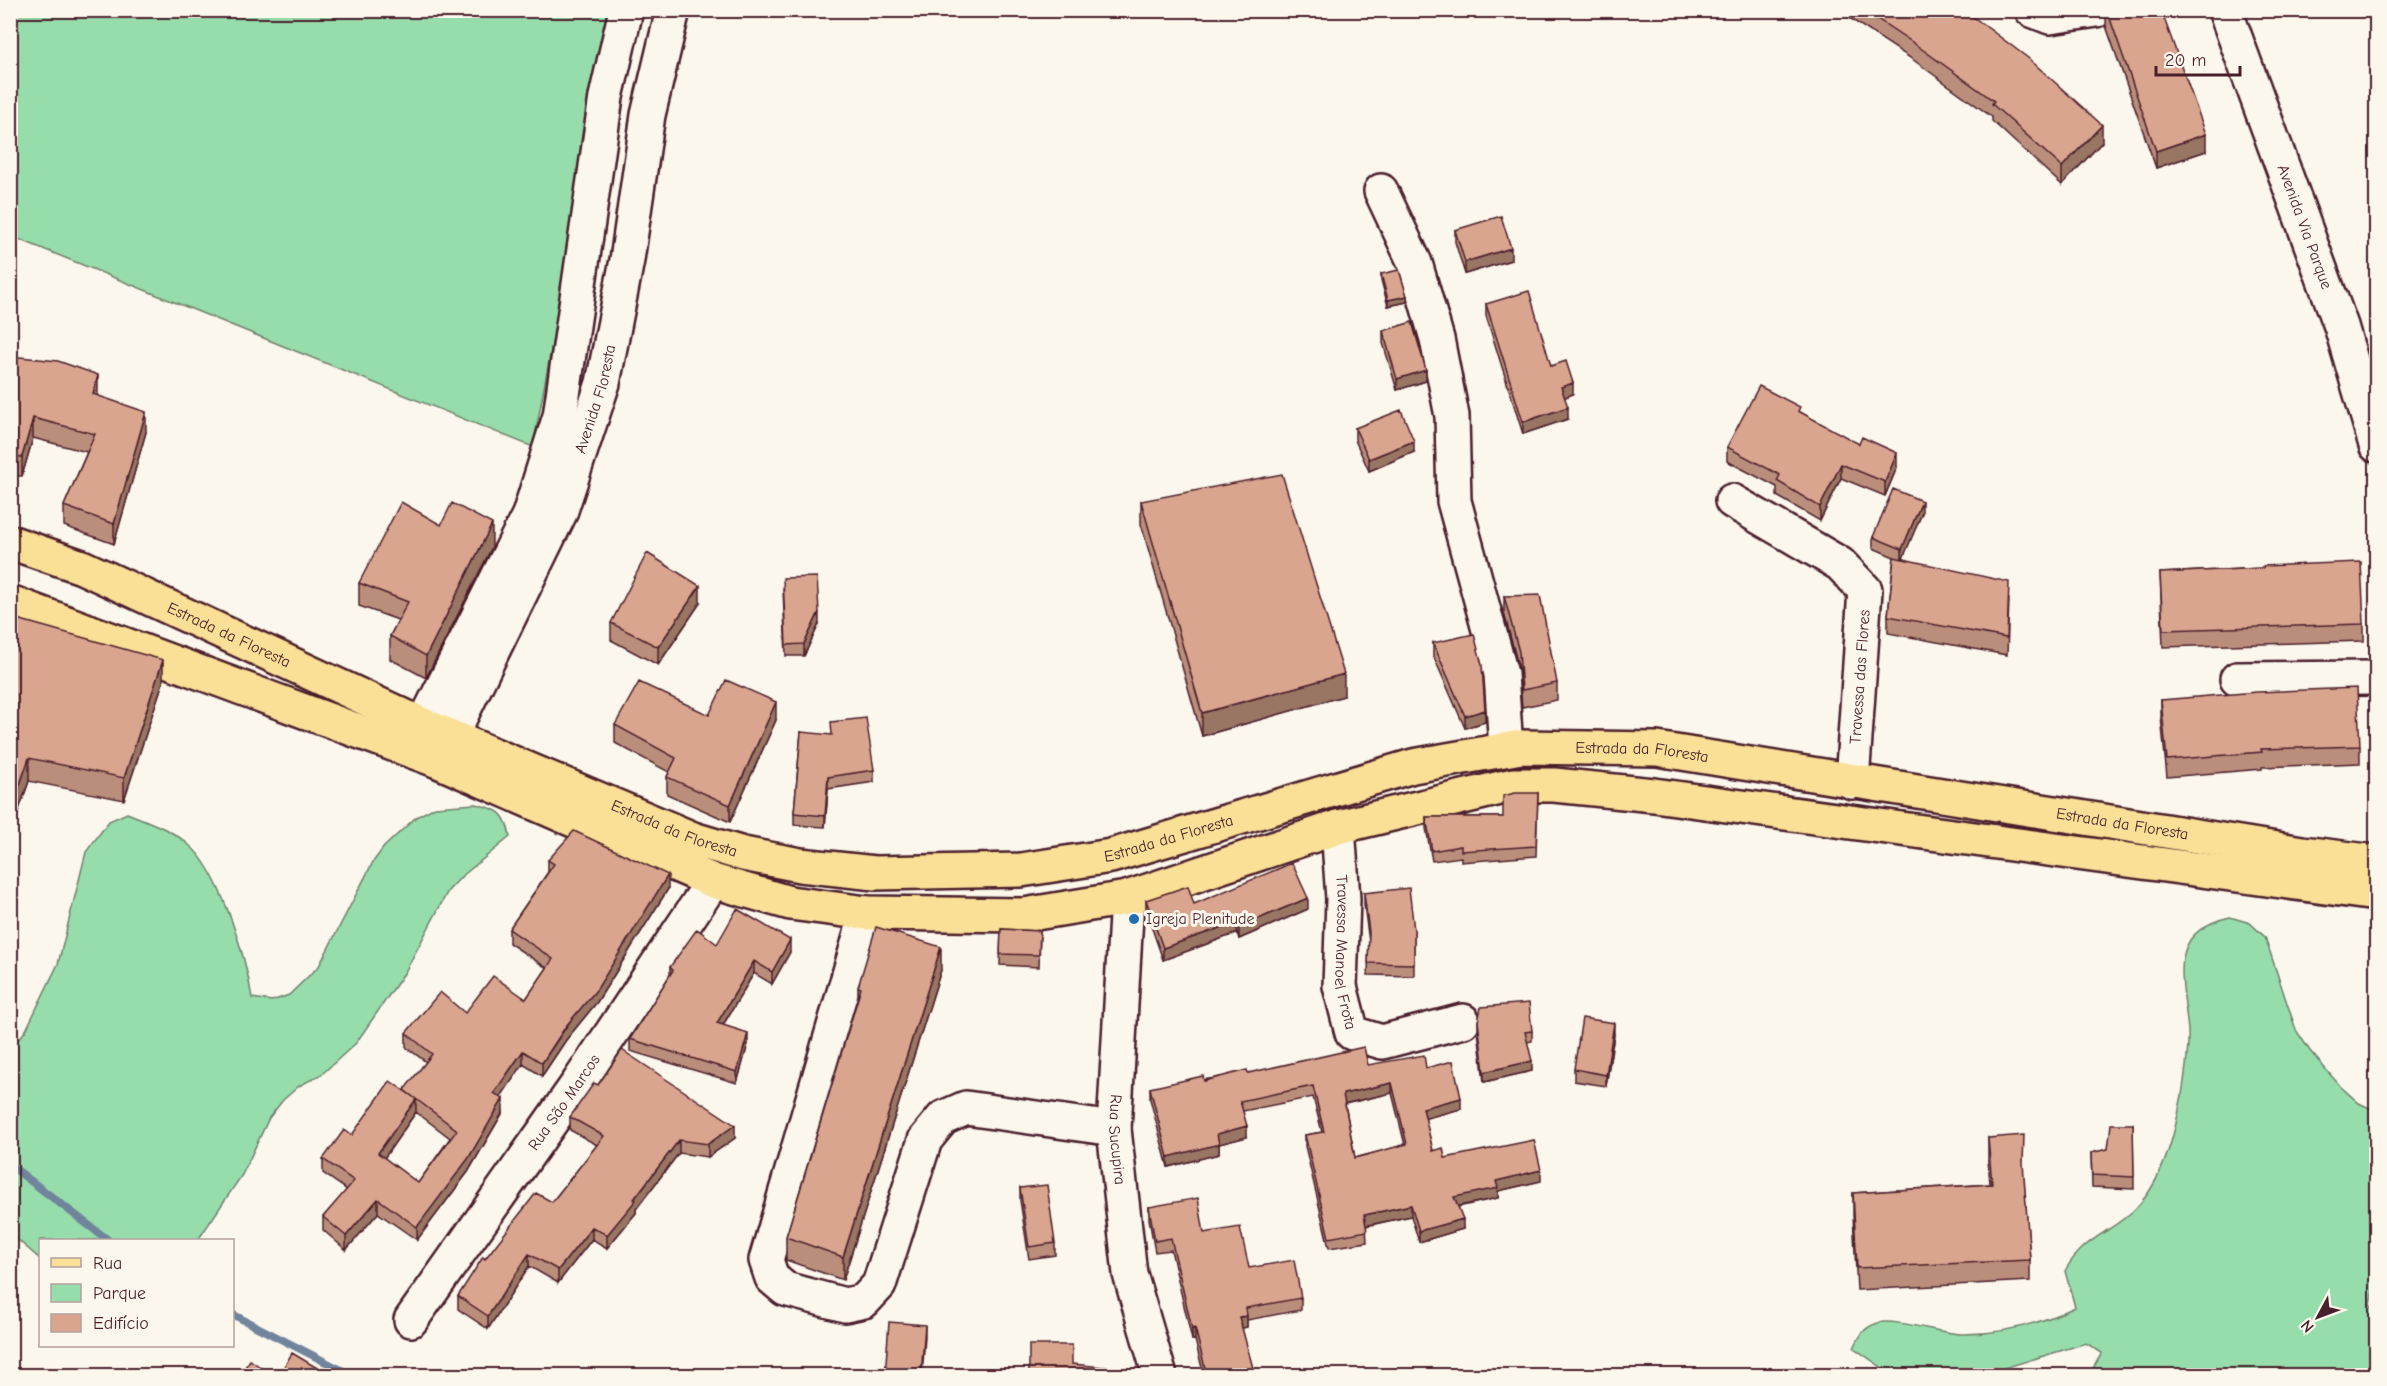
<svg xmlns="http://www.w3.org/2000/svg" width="2387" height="1386" font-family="'Comic Neue',sans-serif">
	<rect width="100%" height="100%" fill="#fbf7ec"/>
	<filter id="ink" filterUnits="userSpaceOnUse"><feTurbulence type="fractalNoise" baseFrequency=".0167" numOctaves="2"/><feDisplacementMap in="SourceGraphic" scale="12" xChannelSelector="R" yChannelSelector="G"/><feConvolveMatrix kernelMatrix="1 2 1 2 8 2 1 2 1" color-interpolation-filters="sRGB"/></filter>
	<g filter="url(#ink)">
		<path fill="#96ddab" stroke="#707e6b" stroke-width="1.5" d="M10,11H614L533,447L11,236Z
			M475,804C499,809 506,813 510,837L461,877L448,891L405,972L356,1043L322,1074L299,1086L283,1100L269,1118L242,1175L198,1240H40V1259L11,1234V1049L26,1030L58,964L86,852L109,821L127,813C147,821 173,830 189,845C220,870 246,958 252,998L272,1001L289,995L319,966L373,862L384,847L416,817L435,807Z
			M2230,917L2250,923L2265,937L2296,1030L2310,1051L2341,1087L2359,1103L2376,1111V1276L2370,1305L2376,1312V1375H2089L2102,1353L2086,1343L1978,1376L1901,1375L1887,1371L1854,1348C1860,1335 1864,1327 1878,1323C1893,1318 1941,1333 1960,1334C2000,1335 2039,1324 2075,1307L2065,1271C2083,1237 2112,1233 2136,1208C2164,1179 2175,1133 2182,1095C2185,1075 2189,1051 2188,1031C2184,980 2164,932 2230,917Z"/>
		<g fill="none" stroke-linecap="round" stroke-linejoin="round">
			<path stroke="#6f849c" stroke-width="8" d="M10,1165L108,1240
				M232,1314L353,1376"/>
			<g stroke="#4a1f2b" stroke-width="38">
				<g id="minor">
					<path d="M2032,10L2050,17L2097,10"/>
					<path id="s1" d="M2225,10L2341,326L2376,445"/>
					<path d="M1381,191L1415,263L1437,339L1452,416L1454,501L1501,674L1506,749"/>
					<path d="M1732,501L1840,564L1865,590L1852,782"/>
					<path d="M2237,679L2376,678"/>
					<path d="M411,750L529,515L560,416L606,97L626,10"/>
					<path id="s2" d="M436,760L451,736L560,513L603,383L627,260L648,115L673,10"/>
					<path id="s3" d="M1338,827L1343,899L1340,986L1352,1033L1382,1042L1463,1021"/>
					<path id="s4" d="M1127,898L1114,1129L1130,1274L1160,1376"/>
					<path d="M867,913L766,1260L772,1278L785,1289L845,1305L864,1301L879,1285L925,1140L943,1118L966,1108L1114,1129"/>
					<path id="s5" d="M411,1320L579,1082L713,881"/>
				</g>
			</g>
			<g stroke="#4a1f2b" stroke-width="38">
				<g id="major">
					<path id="s6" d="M10,542L82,567L423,725L693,839L743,854L800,865L875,873L1021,870L1111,856L1413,766L1521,747L1657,749L2302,853L2376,862"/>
					<path d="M10,602L436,760L713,881L790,903L867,913L1024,915L1127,898L1338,827L1513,785H1554L1654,795L2376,894"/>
				</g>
			</g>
			<use href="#minor" stroke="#fbf7ec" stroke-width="33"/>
			<use href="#major" stroke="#fadf96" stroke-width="33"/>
		</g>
		<path fill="#bb8e7b" stroke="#4a1f2b" stroke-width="1.5" fill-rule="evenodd" d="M1837,10H1964L2102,142L2062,185L1992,121V117L1912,59Z
			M2106,10H2161L2206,151L2156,168L2106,26Z
			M1455,230L1511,260L1465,274L1455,242Z
			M1381,274L1407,302L1388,306L1381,280Z
			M1486,304L1573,394L1564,397L1568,419L1523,434L1486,316Z
			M1383,331L1426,381L1397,390L1383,343Z
			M10,356L97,395L146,432L114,544L64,526V506L87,452L33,438L22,476H10Z
			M1800,412L1897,467L1885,496L1841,478L1820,521L1777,496V487L1727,461V447Z
			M1355,428L1414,452L1369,471L1355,440Z
			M1141,501L1344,696L1202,736L1141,524Z
			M1922,513L1902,558L2009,599L2007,655L1888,633V616L1894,557L1873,548V537Z
			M441,525L492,547L426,678L390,659V636L398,620L359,606V583Z
			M2263,568L2364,624V641L2163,647L2160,573Z
			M783,590L819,624L804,656H786Z
			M1504,596L1557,683V700L1522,707L1519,669L1504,613Z
			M700,603L658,665L611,640V623Z
			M10,617L163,682L124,800L29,781L10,835Z
			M1433,643L1485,722L1465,728L1433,655Z
			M2161,700L2360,746V763L2262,767V769L2167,777L2161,717Z
			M709,715L776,720L730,822L667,794V777L669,772L615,743V725Z
			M801,732L874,770V782L828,789L825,827L794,825V813Z
			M1538,793L1536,856L1461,862V857L1432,861L1426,828V817H1503Z
			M548,860L668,889L597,1002L566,1040L542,1076L523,1064L500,1097L503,1112L468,1172L417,1240L378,1213L346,1250L323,1230V1217L347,1190L323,1173V1159L352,1135L404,1091L426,1062L406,1047V1033L465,1013L526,999L547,968L509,943V929L548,872ZM416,1112L450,1138L418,1183L384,1158Z
			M1364,893L1414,930V976L1368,975L1369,942L1364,905Z
			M1146,900L1194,904L1308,909L1239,939L1237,933L1163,960L1146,911Z
			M1001,929L1040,931L1039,967L1000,965Z
			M717,944L790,952L772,984L754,973L723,1025L748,1044L737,1083L630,1051V1039L670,975V967Z
			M941,970L843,1280L786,1260V1237L858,995V987Z
			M1478,1021L1532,1031V1041L1527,1042L1532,1071L1484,1082L1478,1031Z
			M1614,1035L1606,1086L1574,1081V1069Z
			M1368,1065L1426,1068L1461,1109L1425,1118L1433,1151L1445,1158L1541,1181L1498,1191V1198L1458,1207L1463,1229L1419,1242L1411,1216L1366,1226L1367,1242L1329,1248L1305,1146V1135L1322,1132L1313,1097L1243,1111L1247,1137L1219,1144V1154L1168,1167L1150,1099V1088L1248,1073ZM1392,1093L1405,1145L1355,1158L1345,1104Z
			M598,1085L735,1138L708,1157L679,1153L636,1209V1213L607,1248L592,1239L558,1283L529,1266L488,1329L458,1309V1296L485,1259L552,1202L597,1145L570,1130V1117Z
			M2133,1124L2134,1189L2092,1187L2091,1153L2108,1149Z
			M1988,1138L2023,1170L2030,1260V1281L1857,1290L1853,1215V1193L1990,1184L1988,1160Z
			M1020,1188L1055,1243V1255L1029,1259L1020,1200Z
			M1149,1207L1204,1233L1249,1268L1301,1298V1310L1247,1320V1327L1242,1328L1253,1376H1204L1195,1340H1192L1171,1250L1155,1252L1149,1219Z"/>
		<path fill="#997464" stroke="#4a1f2b" stroke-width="1.5" d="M2102,125V142L2062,185V167Z
			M2206,134V151L2156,168V151Z
			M1511,248V260L1465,274V262Z
			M1407,296V302L1388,306V300Z
			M1426,370V381L1397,390V379Z
			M98,375V394L93,413V394Z
			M1573,383V394L1561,399V387Z
			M1568,407V419L1523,434V422Z
			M146,412V432L114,544V524Z
			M33,418V438L22,476V457Z
			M1414,441V452L1369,471V459Z
			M1897,453V467L1885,496V482Z
			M1841,464V478L1820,521V507Z
			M1922,501V513L1902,561V549Z
			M492,524V547L426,678V656Z
			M700,586V603L658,665V647Z
			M819,612V624L804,656V644Z
			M163,660V682L124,800V778Z
			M1344,674V696L1202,736V713Z
			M776,702V720L730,822V805Z
			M1485,710V722L1465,728V716Z
			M29,758V781L10,835V813Z
			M828,777V789L825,827V816Z
			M668,875V889L597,1002L566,1040L542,1076V1063Z
			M1308,898V909L1239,939V927Z
			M1237,922V933L1163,960V948Z
			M790,940V952L772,984V972Z
			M941,947V970L843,1280V1257Z
			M754,961V973L717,1035V1023Z
			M1614,1023V1035L1606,1086V1075Z
			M748,1033V1044L737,1083V1072Z
			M523,1051V1064L494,1107V1093Z
			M1532,1061V1071L1484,1082V1072Z
			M1392,1083V1093L1343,1104V1094Z
			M1461,1098V1109L1423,1119V1108Z
			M416,1099V1112L378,1167V1153Z
			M503,1099V1112L468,1172L417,1240V1227Z
			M735,1125V1138L708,1157V1144Z
			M1247,1126V1137L1219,1144V1154L1168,1167V1157L1217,1134Z
			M679,1140V1153L636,1209V1213L607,1248V1235Z
			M1541,1170V1181L1498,1191V1198L1454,1207V1197L1496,1181Z
			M378,1199V1213L346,1250V1236Z
			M1411,1205V1216L1364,1226V1215Z
			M1463,1219V1229L1419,1242V1231Z
			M592,1227V1239L558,1283V1270Z
			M529,1254V1266L488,1329V1316Z
			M1247,1316V1327L1239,1329V1317Z
			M925,1325V1337L922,1376H921Z
			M1195,1328V1340H1192V1329Z
			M1253,1368V1376H1224Z"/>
		<path fill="#daa58f" stroke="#4a1f2b" stroke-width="1.5" fill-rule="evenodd" d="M1864,10H1964L2028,58L2102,125L2062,167L1992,104L1994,101L1912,42Z
			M2107,10H2161L2206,134L2156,151Z
			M1501,216L1511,248L1465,262L1455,230Z
			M1399,270L1407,296L1388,300L1381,274Z
			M1529,291L1551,366L1566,361L1573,383L1561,387L1568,407L1523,422L1486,304Z
			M1412,322L1426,370L1397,379L1383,331Z
			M10,356L58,361L98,375L93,394L146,412L114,524L64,506L95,434L33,418L22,457L10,456Z
			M1759,386L1800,407L1798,411L1859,444L1862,437L1897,453L1885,482L1841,464L1820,507L1777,481L1780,475L1727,447Z
			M1401,410L1414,441L1369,459L1355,428Z
			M1282,474L1344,674L1202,713L1141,501Z
			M1893,489L1922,501L1902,549L1873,537Z
			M401,502L441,525L452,503L492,524L426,656L390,636L408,602L359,583Z
			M647,553L700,586L658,647L611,623Z
			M1894,557L2009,582L2007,638L1888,616Z
			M2361,562L2364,624L2163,630L2160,573L2263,568V566Z
			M817,577L819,612L804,644L786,645L783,578Z
			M1540,595L1557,683L1522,690L1519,652L1504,596Z
			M10,617L163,660L124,778L29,758L10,813Z
			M1474,634L1482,665L1485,710L1465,716L1433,643Z
			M726,680L776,702L730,805L667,777L676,758L615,725L639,682L709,715Z
			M2357,688L2360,746L2261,749L2262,752L2167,760L2161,700L2257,692Z
			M866,718L874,770L828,777L825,816L794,813L801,732L832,735L831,722Z
			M1515,793H1538L1536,846L1461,851V846L1432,851L1426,817H1503V796Z
			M574,831L668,875L597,989L566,1026L542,1063L523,1051L494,1093L503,1099L468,1159L417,1227L378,1199L346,1236L323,1217L354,1181L323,1159L344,1130L352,1135L390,1081L416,1099L404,1090L432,1054L406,1033L440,992L465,1013L493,976L526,999L553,959L509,929L554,864L548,860ZM416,1099L457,1130L418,1183L378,1153Z
			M1292,863L1308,898L1239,927L1237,922L1163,948L1146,900L1188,886L1194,904Z
			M1409,888L1414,930V964L1368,963L1369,932L1364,893Z
			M737,909L790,940L772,972L754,961L717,1023L748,1033L737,1072L630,1039L673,970L670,967L697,929L717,944Z
			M876,927L941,947L843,1257L786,1237L861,988L858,987Z
			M1001,929L1040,931L1039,955L1000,954Z
			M1529,1003L1532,1031L1525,1032L1532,1061L1484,1072L1478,1021L1481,1007Z
			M1582,1018L1614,1023L1606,1075L1574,1069Z
			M1364,1047L1368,1065L1424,1055L1426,1068L1453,1061L1461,1098L1423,1108L1433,1151L1443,1148L1445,1158L1534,1140L1541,1170L1496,1181L1498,1188L1454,1197L1463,1219L1419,1231L1411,1205L1364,1215L1367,1231L1329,1238L1305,1135L1324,1132L1313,1086L1240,1101L1247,1126L1217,1134L1219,1144L1168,1157L1150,1088L1203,1076L1204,1081L1247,1070L1248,1073ZM1392,1083L1407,1144L1355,1158L1343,1094Z
			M622,1050L735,1125L708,1144L679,1140L634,1199L636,1200L607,1235L592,1227L558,1270L529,1254L488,1316L458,1296L483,1257L485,1259L536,1193L552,1202L604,1136L570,1117L594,1083L598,1085Z
			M2111,1124H2133L2134,1177L2092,1175L2091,1153L2108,1149Z
			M2024,1135L2023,1163L2030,1260L1857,1268L1853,1193L1992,1184L1988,1138Z
			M1047,1185L1055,1243L1029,1247L1020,1188Z
			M1198,1198L1204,1233L1240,1227L1249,1268L1294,1260L1301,1298L1246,1308L1247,1316L1239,1317L1253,1368L1224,1376H1207L1195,1328L1192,1329L1171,1238L1155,1241L1149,1207Z
			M889,1322L925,1325L921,1376H885Z
			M1029,1345H1072V1364L1123,1369V1376H1029Z
			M292,1353L319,1369L315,1376H279Z
			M250,1360L274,1376H239Z"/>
	</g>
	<circle fill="#1f6fb2" stroke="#fbf7ec" stroke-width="2" cx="1134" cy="919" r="6"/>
	<g text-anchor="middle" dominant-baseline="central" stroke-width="6" stroke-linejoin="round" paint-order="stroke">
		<g font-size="16" fill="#4a1f2b" stroke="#fbf7ec">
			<text stroke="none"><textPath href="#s1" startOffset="231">Avenida Via Parque</textPath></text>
			<text stroke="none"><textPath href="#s2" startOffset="396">Avenida Floresta</textPath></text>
			<text stroke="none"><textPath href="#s6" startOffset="238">Estrada da Floresta</textPath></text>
			<text transform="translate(1860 677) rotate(-86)">Travessa das Flores</text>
			<text stroke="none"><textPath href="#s6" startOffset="1714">Estrada da Floresta</textPath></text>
			<text stroke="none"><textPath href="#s6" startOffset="2200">Estrada da Floresta</textPath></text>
			<text stroke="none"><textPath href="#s6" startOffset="724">Estrada da Floresta</textPath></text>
			<text stroke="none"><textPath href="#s6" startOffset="1228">Estrada da Floresta</textPath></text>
			<text stroke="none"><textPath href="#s3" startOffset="126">Travessa Manoel Frota</textPath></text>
			<text stroke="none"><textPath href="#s5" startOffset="266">Rua São Marcos</textPath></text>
			<text stroke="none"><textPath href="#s4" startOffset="242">Rua Sucupira</textPath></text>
		</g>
		<g font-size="16" fill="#4a1f2b" stroke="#fbf7ec" text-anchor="start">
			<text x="1146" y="919">Igreja Plenitude</text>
		</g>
	</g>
	<rect width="2387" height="1386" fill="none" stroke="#fbf7ec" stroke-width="36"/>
	<rect x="18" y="18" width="2351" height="1350" fill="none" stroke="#4a1f2b" stroke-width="2" filter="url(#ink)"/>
	<rect x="39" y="1239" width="195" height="108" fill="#fbf7ec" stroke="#b4a19f" stroke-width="1.5"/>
	<rect x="51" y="1258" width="30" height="9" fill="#fadf96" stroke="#b4a19f" stroke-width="1.5"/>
	<text x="93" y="1269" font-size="18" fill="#4a1f2b">Rua</text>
	<rect x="51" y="1284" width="30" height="18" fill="#96ddab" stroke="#b4a19f" stroke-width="1.5"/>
	<text x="93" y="1299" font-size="18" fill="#4a1f2b">Parque</text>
	<rect x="51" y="1314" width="30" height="18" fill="#daa58f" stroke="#b4a19f" stroke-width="1.5"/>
	<text x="93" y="1329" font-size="18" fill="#4a1f2b">Edifício</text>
	<g transform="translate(2318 1317) rotate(229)" stroke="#fbf7ec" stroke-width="4.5" paint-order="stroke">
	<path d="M0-4.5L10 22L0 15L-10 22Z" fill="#4a1f2b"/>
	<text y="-9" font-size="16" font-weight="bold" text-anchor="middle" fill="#4a1f2b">N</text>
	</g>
	<path d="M2156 66v9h84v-9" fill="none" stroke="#4a1f2b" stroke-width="3"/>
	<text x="2165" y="66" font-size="18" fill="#4a1f2b" stroke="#fbf7ec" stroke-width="4.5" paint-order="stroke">20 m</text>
</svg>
